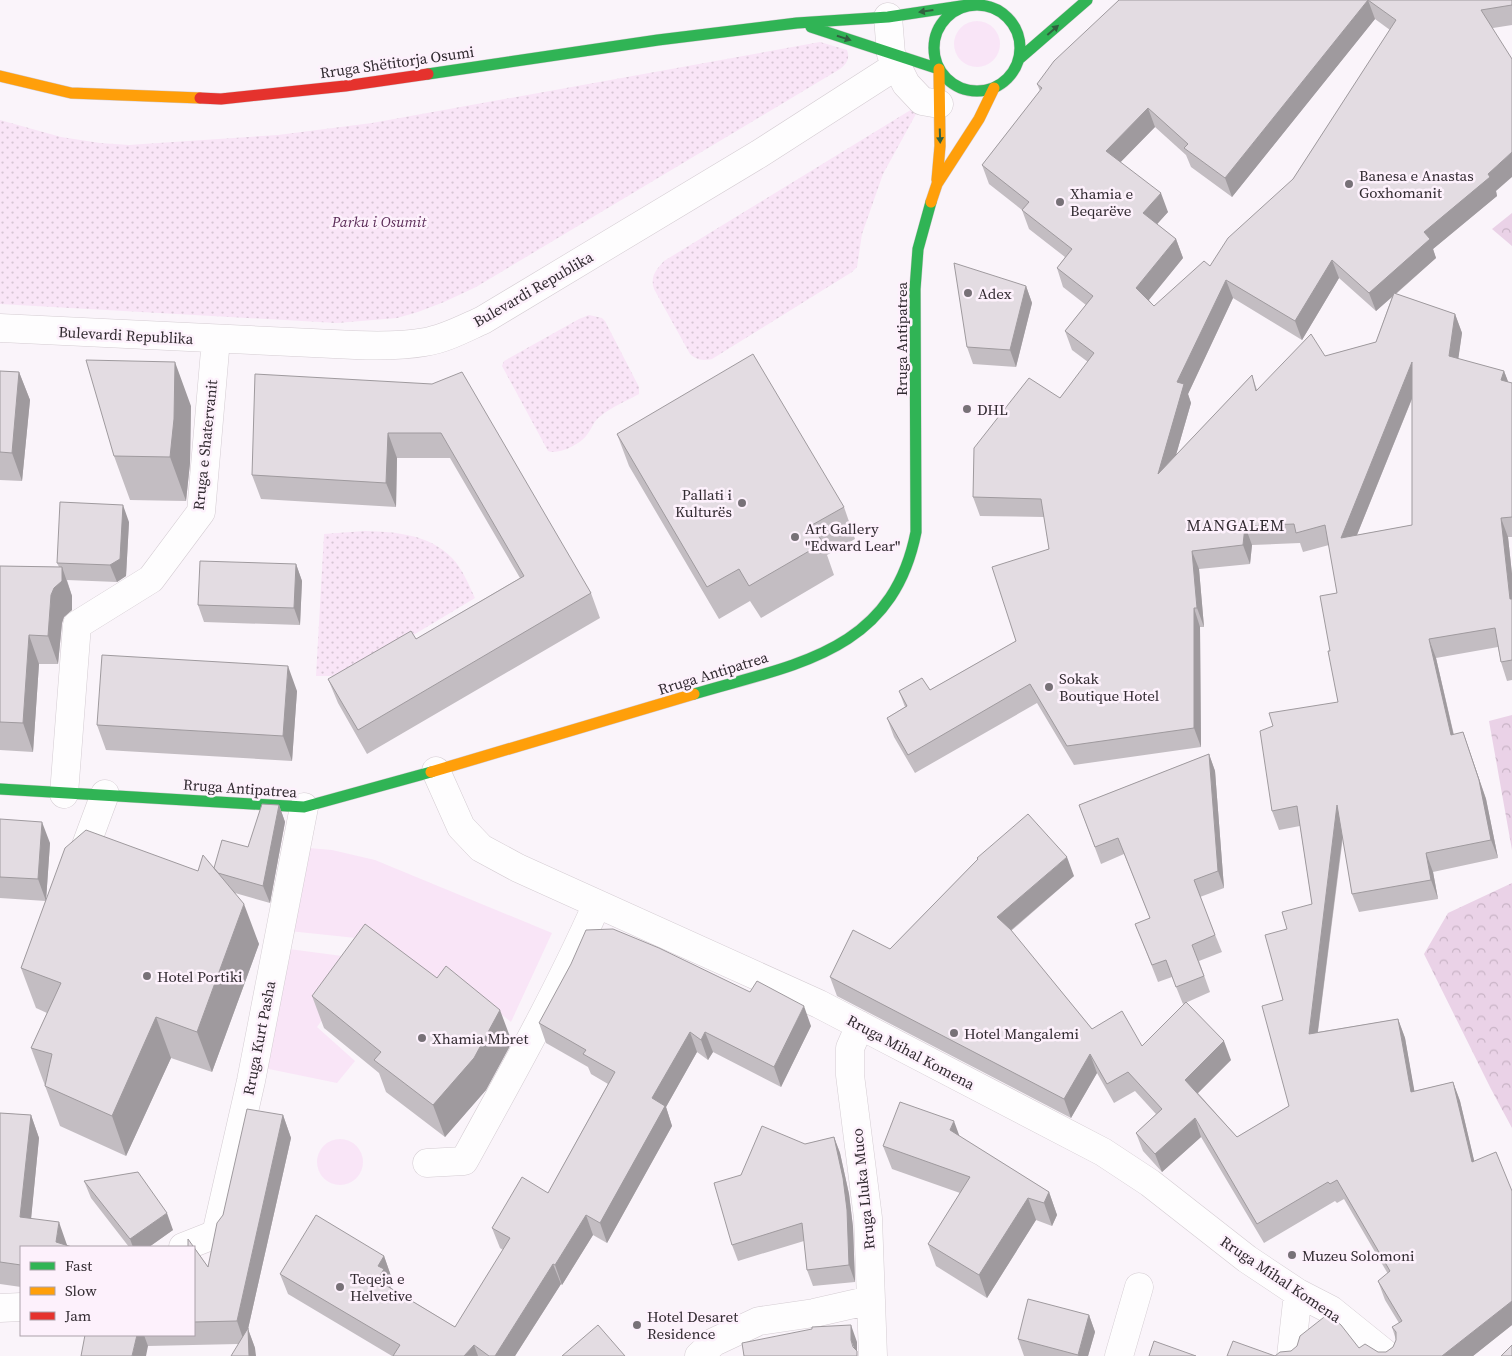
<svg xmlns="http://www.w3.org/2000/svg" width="1512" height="1356" font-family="'Source Serif 4',serif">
	<defs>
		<pattern id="forest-crowns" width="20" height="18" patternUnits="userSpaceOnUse" patternTransform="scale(1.25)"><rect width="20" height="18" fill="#ead2e7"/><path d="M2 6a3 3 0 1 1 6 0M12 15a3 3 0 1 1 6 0" fill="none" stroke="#c9b4c6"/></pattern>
		<pattern id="park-dots" width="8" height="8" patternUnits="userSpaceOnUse" patternTransform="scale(1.25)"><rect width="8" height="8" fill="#f9e5f7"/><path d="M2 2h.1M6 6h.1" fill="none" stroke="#d6c5d4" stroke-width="1.8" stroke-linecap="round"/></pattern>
	</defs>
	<rect width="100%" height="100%" fill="#faf4fa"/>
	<path fill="#f9e5f7" d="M954 44a23 23 0 1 1 46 0a23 23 0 1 1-46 0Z
		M309,848L332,850L375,860L552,933L511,1022L460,981L447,994L375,940L289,931Z
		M289,949L365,959L317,1027L355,1061L337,1083L264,1068Z
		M317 1162a23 23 0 1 1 46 0a23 23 0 1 1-46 0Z"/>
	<path fill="url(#forest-crowns)" d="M1512,213V246L1492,229Z
		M1512,715V850L1489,721Z
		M1512,883V1128L1491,1089L1424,954L1448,913Z"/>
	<path fill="url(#park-dots)" d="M820,42L847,50C850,59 847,63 840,69L476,287L444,302L418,312L397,318L337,323L0,304V120L61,137L100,143L129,145L278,135L372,123Z
		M922,103L883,174L862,234L857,267L852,272L712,359C702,361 697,360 690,354L654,289C650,276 656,270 664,261Z
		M589,315L602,318L605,321L639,387V394C627,401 613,406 602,415C592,422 593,428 586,436C579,445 558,455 548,451L502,366L504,361L579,319Z
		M365,531C396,532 429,534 452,558C462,568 469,585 475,598L345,676H316L324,534Z"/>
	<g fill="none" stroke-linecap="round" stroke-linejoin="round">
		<g stroke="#d4ccd2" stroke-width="29">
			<path id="street" d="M888,17L891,54L906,84L922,101L939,104
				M0,328L355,345C378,346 402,346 425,342C445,339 465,328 483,320L759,154L896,66
				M436,771L461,827L481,848L518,868L819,1004L1103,1152L1150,1183L1247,1259L1298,1293L1331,1310L1388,1356
				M64,794L77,625L151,579L201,512L216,339
				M82,856L105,794
				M860,1025L850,1048V1075L868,1218L873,1356
				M427,1163L464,1161C511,1076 558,992 597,904
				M183,1247L216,1234L251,1081L304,807
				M0,1308L21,1307
				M699,1356L714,1342L759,1321L814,1313L871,1300
				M1119,1356L1139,1287
				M1291,1356L1298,1293"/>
		</g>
		<g stroke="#d4ccd2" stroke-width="12">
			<path id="fast" d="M934 48a43 43 0 1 1 86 0a43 43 0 1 1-86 0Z
				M811,27L939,69
				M1019,59L1087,0
				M428,74L658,40L797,23L888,17L974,4
				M694,694C795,664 892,653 916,532L915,289L918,249L931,202
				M0,789L304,807L431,772"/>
		</g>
		<g stroke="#d4ccd2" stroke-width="12">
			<path id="slow" d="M0,76L71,93L200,98
				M937,180L940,146L939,69
				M931,202L937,184L979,119L994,88
				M431,772L694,694"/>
		</g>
		<g stroke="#d4ccd2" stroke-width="12">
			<path id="jam" d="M200,98L221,99L345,86L428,74"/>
		</g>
		<use href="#street" stroke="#fefdfe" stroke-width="28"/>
		<use href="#fast" stroke="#30b455" stroke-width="11"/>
		<use href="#slow" stroke="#ff9f0a" stroke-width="11"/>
		<use href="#jam" stroke="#e5322d" stroke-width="11"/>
	</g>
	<path fill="#c3bdc2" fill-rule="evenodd" d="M1119,0H1512V25L1493,28L1496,191L1497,196L1433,249L1436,258L1396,294L1455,314L1462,333L1458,359L1504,371L1508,382L1512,383V537H1508L1512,574V680L1507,681L1501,662L1498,647L1436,658L1454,735L1463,732L1486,799L1498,858L1433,872L1438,899L1359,912L1352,894L1343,837L1318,1032L1398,1019L1405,1038L1414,1091L1453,1082L1460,1101L1474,1161L1512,1191V1325L1473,1356H1227H1275L1359,1348L1378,1352H1386L1393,1347L1396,1340L1392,1327L1399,1323L1385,1300L1378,1281L1388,1274L1344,1199L1337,1203L1335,1201L1264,1243L1201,1137L1162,1172L1143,1151L1136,1133L1156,1114L1135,1091L1114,1103L1097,1073L1071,1118L837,996L830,977L890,949L978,859L977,858L1074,876L1011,931L1092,1029L1142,1046L1231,1060L1198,1093L1237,1137L1289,1106L1283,1000L1287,929L1312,904L1300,826L1279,830L1272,811L1338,702L1330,651L1337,593L1329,545L1303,552L1300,543L1252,545L1250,564L1199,569L1204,627H1200L1201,747L1074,765L1037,703L915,773L894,737L887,718L905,707L899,691L930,690L1016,641L1049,549L1044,517L980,516L973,497L1060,398L1088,362L1072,350L1065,331L1086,305L1063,287L1057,268L1065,257L1029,229L1022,210L989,184L982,165L1040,91L1037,84ZM1375,19L1390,30L1293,179L1210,266L1154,306L1149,300L1183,258L1176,239L1157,224L1168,212L1120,162L1155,127L1186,155L1191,167L1232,197ZM1339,278L1376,311L1392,297L1376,342L1325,356L1257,390L1252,375L1176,455L1191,403L1188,394L1233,298L1302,340ZM1412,399V525L1357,535Z
		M1026,286L1032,303L1016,367L973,364L967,347Z
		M0,371L19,372L30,400L22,481L0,480Z
		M432,384L591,593L600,618L367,754L338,703L328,679L416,639L520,578L450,458H397L396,507L261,499L252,475Z
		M191,406L190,463L186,501L130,500L114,456Z
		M617,434L844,507L855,539L827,555L834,575L761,618L750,601L719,619L629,466Z
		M129,522L126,576L117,582L67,580L72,596V610L64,617L62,623L58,664H39L33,752L0,750V566L59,567L57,563Z
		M296,564L302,581L300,625L204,622L198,605Z
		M297,691L292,761L106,750L97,725Z
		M1209,754L1215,771L1224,888L1200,897L1222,952L1199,961L1210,992L1183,1004L1172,977L1158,982L1142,941L1135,924L1150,918L1124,854L1101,864L1079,805Z
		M279,805L285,822L270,903L235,893L259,944L212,1072L171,1058L126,1156L60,1126L31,1048L47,1013L36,1008L21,968L46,901L0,898V819L50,843L46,900L214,868L248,847Z
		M312,996L512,1042L486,1090L445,1137L386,1092L379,1073L324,1028Z
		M539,1023L811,1026L781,1087L713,1052L708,1060L697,1052L666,1107L672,1126L607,1243L593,1235L562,1285L561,1284L515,1356H392L288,1294L280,1274L384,1256L391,1276L388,1280L391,1288L455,1327L503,1250L500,1248L492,1228L548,1193L608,1084L591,1074L588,1067L546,1043Z
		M0,1113L31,1115L39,1138L31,1218L67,1245L21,1247V1287L0,1284Z
		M283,1115L291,1138L248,1329L255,1348L238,1344L148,1346L85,1335H194V1247L208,1267L223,1215Z
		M959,1136L1049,1192L1057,1215L1052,1226L1036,1220L987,1298L936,1266L928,1244L960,1193L892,1169L883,1146Z
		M834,1137L840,1153L849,1194L853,1227L855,1282L813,1286L807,1270L804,1241L738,1261L732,1245L741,1175L805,1144Z
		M84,1181L173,1230L149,1247H129L91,1198Z
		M1089,1315L1095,1332L1088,1356H1024L1018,1339Z"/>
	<path fill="#9f9a9e" d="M1368,0L1375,19L1232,197L1225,178Z
		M1148,108L1155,127L1113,170L1106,151Z
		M1512,152V177L1496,191L1497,196L1433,249L1436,258L1376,311L1369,293L1424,232Z
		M1161,193L1168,212L1150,232L1143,213Z
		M1176,239L1183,258L1143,307L1136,288Z
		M1332,260L1339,278L1302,340L1295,321Z
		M1226,280L1233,298L1188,394L1191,403L1165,493L1158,474L1177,382Z
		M1026,286L1032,303L1016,367L1010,350Z
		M1455,314L1462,333L1456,375L1449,356Z
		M175,362L191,406L190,463L186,501L170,457Z
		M1412,362L1419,381L1348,557L1341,538Z
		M1504,371L1511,389L1501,380Z
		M19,372L30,400L22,481L12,453Z
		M388,433L397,458L396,507L386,483Z
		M123,505L129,522L126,576L117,582L110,565Z
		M1501,518L1508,537L1512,574V605L1510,599Z
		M1245,526L1252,545L1250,564L1243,545Z
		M1192,551L1199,569L1204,627L1197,608Z
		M296,564L302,581L300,625L294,608Z
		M62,567L72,596V610L64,617L62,623L58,664L48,636L51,595Z
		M1194,608L1200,627L1201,747L1194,728Z
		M29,635L39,664L33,752L23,723Z
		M1429,639L1436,658L1458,754L1451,735Z
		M288,666L297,691L292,761L283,736Z
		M1463,732L1486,799L1498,858L1491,840Z
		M1209,754L1215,771L1224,888L1218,871Z
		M279,805L285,822L270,903L263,886Z
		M1337,805L1344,824L1315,1053L1309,1034Z
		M42,822L50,843L46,901L38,879Z
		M1426,853L1433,872L1438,899L1431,880Z
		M1067,857L1074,876L1004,936L997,917Z
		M244,904L259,944L212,1072L197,1032Z
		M804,1006L811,1026L781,1087L774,1067Z
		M500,1010L512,1042L486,1090L445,1137L433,1105Z
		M156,1017L171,1058L126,1156L112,1116Z
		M1398,1019L1405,1038L1418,1111L1411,1092Z
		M690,1032L697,1052L666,1107L672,1126L607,1243L600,1223L652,1098Z
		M705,1032L713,1052L708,1060L701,1040Z
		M1224,1041L1231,1060L1192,1099L1185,1080Z
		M1090,1054L1097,1073L1071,1118L1064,1099Z
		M1453,1082L1460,1101L1479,1181L1472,1162Z
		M31,1115L39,1138L29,1240L20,1217Z
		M283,1115L291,1138L248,1329L255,1348L256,1356H249L237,1321Z
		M1195,1118L1201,1137L1162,1172L1155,1154Z
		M954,1121L962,1143L950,1130Z
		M834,1137L840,1153L849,1194L853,1227L855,1282L849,1265Z
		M1049,1192L1057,1215L1052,1226L1044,1203Z
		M1028,1198L1036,1220L987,1298L979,1275Z
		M167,1213L173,1230L149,1247H133L130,1239Z
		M586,1215L593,1235L562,1285L555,1265Z
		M59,1222L67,1245V1247L56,1242Z
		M384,1256L391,1276L388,1280L391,1289L377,1280L378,1266Z
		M553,1264L561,1284L515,1356H495Z
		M1512,1301V1325L1473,1356H1442Z
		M1089,1315L1095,1332L1088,1356H1078Z
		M851,1325L857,1342V1356L851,1340Z
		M137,1335H144L148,1346L146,1356H132Z
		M474,1345L478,1356H464Z"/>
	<path fill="#e3dce2" stroke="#9f9a9e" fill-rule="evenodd" d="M1119,0H1512V5L1481,10L1512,59V152L1488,174L1490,177L1424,232L1430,239L1369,293L1332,260L1295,321L1226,280L1177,382L1184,384L1158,474L1252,375L1256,391L1311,334L1325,356L1376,342L1394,293L1455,314L1449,356L1504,371L1501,380L1512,383V517L1501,518L1510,599H1512V660L1501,662L1495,628L1429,639L1451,735L1463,732L1479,780L1491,840L1426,853L1431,880L1352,894L1337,805L1309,1034L1398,1019L1411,1092L1453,1082L1472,1162L1496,1152L1512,1191V1301L1442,1356H1227L1233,1341L1275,1356L1280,1352L1291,1351L1297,1346L1300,1336L1328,1314L1341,1325L1359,1348L1365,1344L1378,1352H1386L1393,1347L1396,1340V1332L1392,1327L1402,1321L1378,1281L1390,1271L1337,1180L1330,1184L1328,1182L1257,1224L1195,1118L1155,1154L1136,1133L1162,1109L1128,1072L1107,1084L1090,1054L1064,1099L830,977L853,930L890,949L978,859L977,858L1028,814L1067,857L997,917L1011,930L1092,1029L1122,1011L1142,1046L1186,1002L1224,1041L1185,1080L1237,1137L1289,1106L1262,1006L1283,1000L1265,935L1287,929L1282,912L1312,904L1297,806L1272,811L1260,731L1273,726L1269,713L1338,702L1328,651H1330L1320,596L1337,593L1325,525L1296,533L1294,524L1245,526L1243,545L1192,551L1197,608H1194V728L1067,746L1030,684L908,755L887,718L907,706L899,691L922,678L930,690L1016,641L992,567L1049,549L1041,499L973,497L974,448L1029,378L1060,398L1094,353L1065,331L1093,296L1057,268L1072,249L1022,210L1029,202L982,165L1042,88L1037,84L1054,61ZM1368,0L1396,20L1293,179L1228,238L1210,266L1204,261L1154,306L1136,288L1176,239L1143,213L1161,193L1106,151L1148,108L1188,144L1184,148L1225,178ZM1412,362V525L1341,538Z
		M954,263L1026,286L1010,350L967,347Z
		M753,354L844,507L812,525L823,543L749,586L739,569L707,587L617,434Z
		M86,360L175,362L174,419L170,457L114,456Z
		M0,371L19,372L12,453L0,452Z
		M462,372L591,593L358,730L328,679L411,631L416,639L524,576L441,433H388L386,483L252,475L255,374L432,384Z
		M60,502L123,505L120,559L110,565L57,563Z
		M200,561L296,564L294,608L198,605Z
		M0,566L62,567V581L54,588L51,595L48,636L29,635L23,723L0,722Z
		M102,655L288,666L283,736L97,725Z
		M1209,754L1218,871L1194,880L1215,935L1192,945L1204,976L1176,987L1166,960L1152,965L1135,924L1150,918L1118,838L1095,847L1079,805Z
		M262,804L279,805L263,886L218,873L214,868L222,840L248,847Z
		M0,819L42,822L38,879L0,877Z
		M86,830L198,871L203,855L244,904L197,1032L156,1017L112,1116L45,1086L52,1054L31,1048L61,983L21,968L65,848Z
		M365,924L437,978L446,966L500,1010L474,1058L433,1105L374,1060L381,1052L312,996Z
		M613,929L659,948L750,992L757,981L804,1006L774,1067L705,1032L701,1040L690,1032L652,1098L665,1106L600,1223L586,1215L555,1265L553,1264L495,1356H489L474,1345L464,1356H393L400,1345L280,1274L316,1215L384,1256L378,1266L384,1269L377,1280L455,1327L510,1238L492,1228L522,1177L548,1193L615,1072L583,1054L586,1050L539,1023L571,964L586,930Z
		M900,1102L954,1121L950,1130L1049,1192L1044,1203L1028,1198L979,1275L928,1244L970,1177L883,1146Z
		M247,1109L283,1115L237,1321L194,1322V1247H188V1239L208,1267L217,1223L223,1215Z
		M0,1113L31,1115L20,1217L59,1222L56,1242L72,1247H21V1265L0,1262Z
		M762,1126L805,1144L834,1137L843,1178L847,1210L849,1265L807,1270L802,1223L732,1245L714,1183L741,1175Z
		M138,1172L167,1213L130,1239L84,1181Z
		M1028,1299L1089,1315L1078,1355L1018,1339Z
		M598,1325L625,1356H562Z
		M851,1325V1340L853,1347L857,1351V1356H744L742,1343L812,1329V1327Z
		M248,1328L249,1356H231Z
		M85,1335H137L132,1356H81Z
		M1154,1341L1196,1356H1149Z
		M1512,1345V1356H1501Z"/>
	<defs><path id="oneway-solid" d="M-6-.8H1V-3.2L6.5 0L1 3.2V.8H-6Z" transform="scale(1.25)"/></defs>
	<g fill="#31613f">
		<use href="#oneway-solid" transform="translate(926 11) rotate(172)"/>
		<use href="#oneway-solid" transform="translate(1053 30) rotate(-41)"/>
		<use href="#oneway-solid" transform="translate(844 38) rotate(18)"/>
		<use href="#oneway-solid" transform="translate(940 136) rotate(88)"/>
	</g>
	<g fill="#777177" stroke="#fdf1fc" stroke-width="2">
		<circle cx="1349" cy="184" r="5"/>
		<circle cx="1060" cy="202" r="5"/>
		<circle cx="968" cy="293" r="5"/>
		<circle cx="967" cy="409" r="5"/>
		<circle cx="742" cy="503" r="5"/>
		<circle cx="795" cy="537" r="5"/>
		<circle cx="1049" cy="687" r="5"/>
		<circle cx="147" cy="976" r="5"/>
		<circle cx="954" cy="1033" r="5"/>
		<circle cx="422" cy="1038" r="5"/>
		<circle cx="1292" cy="1255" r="5"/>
		<circle cx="340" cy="1287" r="5"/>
		<circle cx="637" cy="1325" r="5"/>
	</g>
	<g text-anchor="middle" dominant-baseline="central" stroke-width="5" stroke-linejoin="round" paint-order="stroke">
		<g font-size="15" fill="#312a30" stroke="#fdf1fc">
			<text transform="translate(397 62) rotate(-8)">Rruga Shëtitorja Osumi</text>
			<text transform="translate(533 289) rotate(-30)">Bulevardi Republika</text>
			<text transform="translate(126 335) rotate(3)">Bulevardi Republika</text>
			<text transform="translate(901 339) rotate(-90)">Rruga Antipatrea</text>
			<text transform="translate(205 445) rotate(-84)">Rruga e Shatervanit</text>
			<text transform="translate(713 673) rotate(-17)">Rruga Antipatrea</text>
			<text transform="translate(240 788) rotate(4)">Rruga Antipatrea</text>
			<text transform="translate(259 1038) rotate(-79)">Rruga Kurt Pasha</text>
			<text transform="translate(911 1052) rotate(28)">Rruga Mihal Komena</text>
			<text transform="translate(863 1189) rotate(-96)">Rruga Lluka Muco</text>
			<text transform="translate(1281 1279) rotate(34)">Rruga Mihal Komena</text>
		</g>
		<g font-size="15" fill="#312a30" stroke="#fdf1fc" text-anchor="start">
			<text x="1359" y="175">Banesa e Anastas<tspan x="1359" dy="17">Goxhomanit</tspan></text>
			<text x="1070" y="193">Xhamia e<tspan x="1070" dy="17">Beqarëve</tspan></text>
			<text x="978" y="293">Adex</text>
			<text x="977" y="409">DHL</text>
			<text x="732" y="494" text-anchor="end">Pallati i<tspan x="732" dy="17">Kulturës</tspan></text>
			<text x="805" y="528">Art Gallery<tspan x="805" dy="17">"Edward Lear"</tspan></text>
			<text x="1059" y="678">Sokak<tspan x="1059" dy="17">Boutique Hotel</tspan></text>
			<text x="157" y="976">Hotel Portiki</text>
			<text x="964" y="1033">Hotel Mangalemi</text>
			<text x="432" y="1038">Xhamia Mbret</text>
			<text x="1302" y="1255">Muzeu Solomoni</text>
			<text x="350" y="1278">Teqeja e<tspan x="350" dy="17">Helvetive</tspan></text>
			<text x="647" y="1316">Hotel Desaret<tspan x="647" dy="17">Residence</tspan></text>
		</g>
		<g font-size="15" font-style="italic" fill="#5b2c58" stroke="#fdf1fc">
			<text x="379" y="221">Parku i Osumit</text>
		</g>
		<g font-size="16" letter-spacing="1" fill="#312a30" stroke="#fdf1fc">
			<text x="1236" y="525">MANGALEM</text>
		</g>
	</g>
	<rect x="20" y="1246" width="175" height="90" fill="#fdf1fc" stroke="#aba1aa"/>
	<rect x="30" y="1262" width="25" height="8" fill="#30b455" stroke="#aba1aa"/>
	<text x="65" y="1271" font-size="15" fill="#312a30">Fast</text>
	<rect x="30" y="1287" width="25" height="8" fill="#ff9f0a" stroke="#aba1aa"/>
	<text x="65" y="1296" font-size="15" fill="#312a30">Slow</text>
	<rect x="30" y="1312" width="25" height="8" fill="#e5322d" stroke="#aba1aa"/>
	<text x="65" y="1321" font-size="15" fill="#312a30">Jam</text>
</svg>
